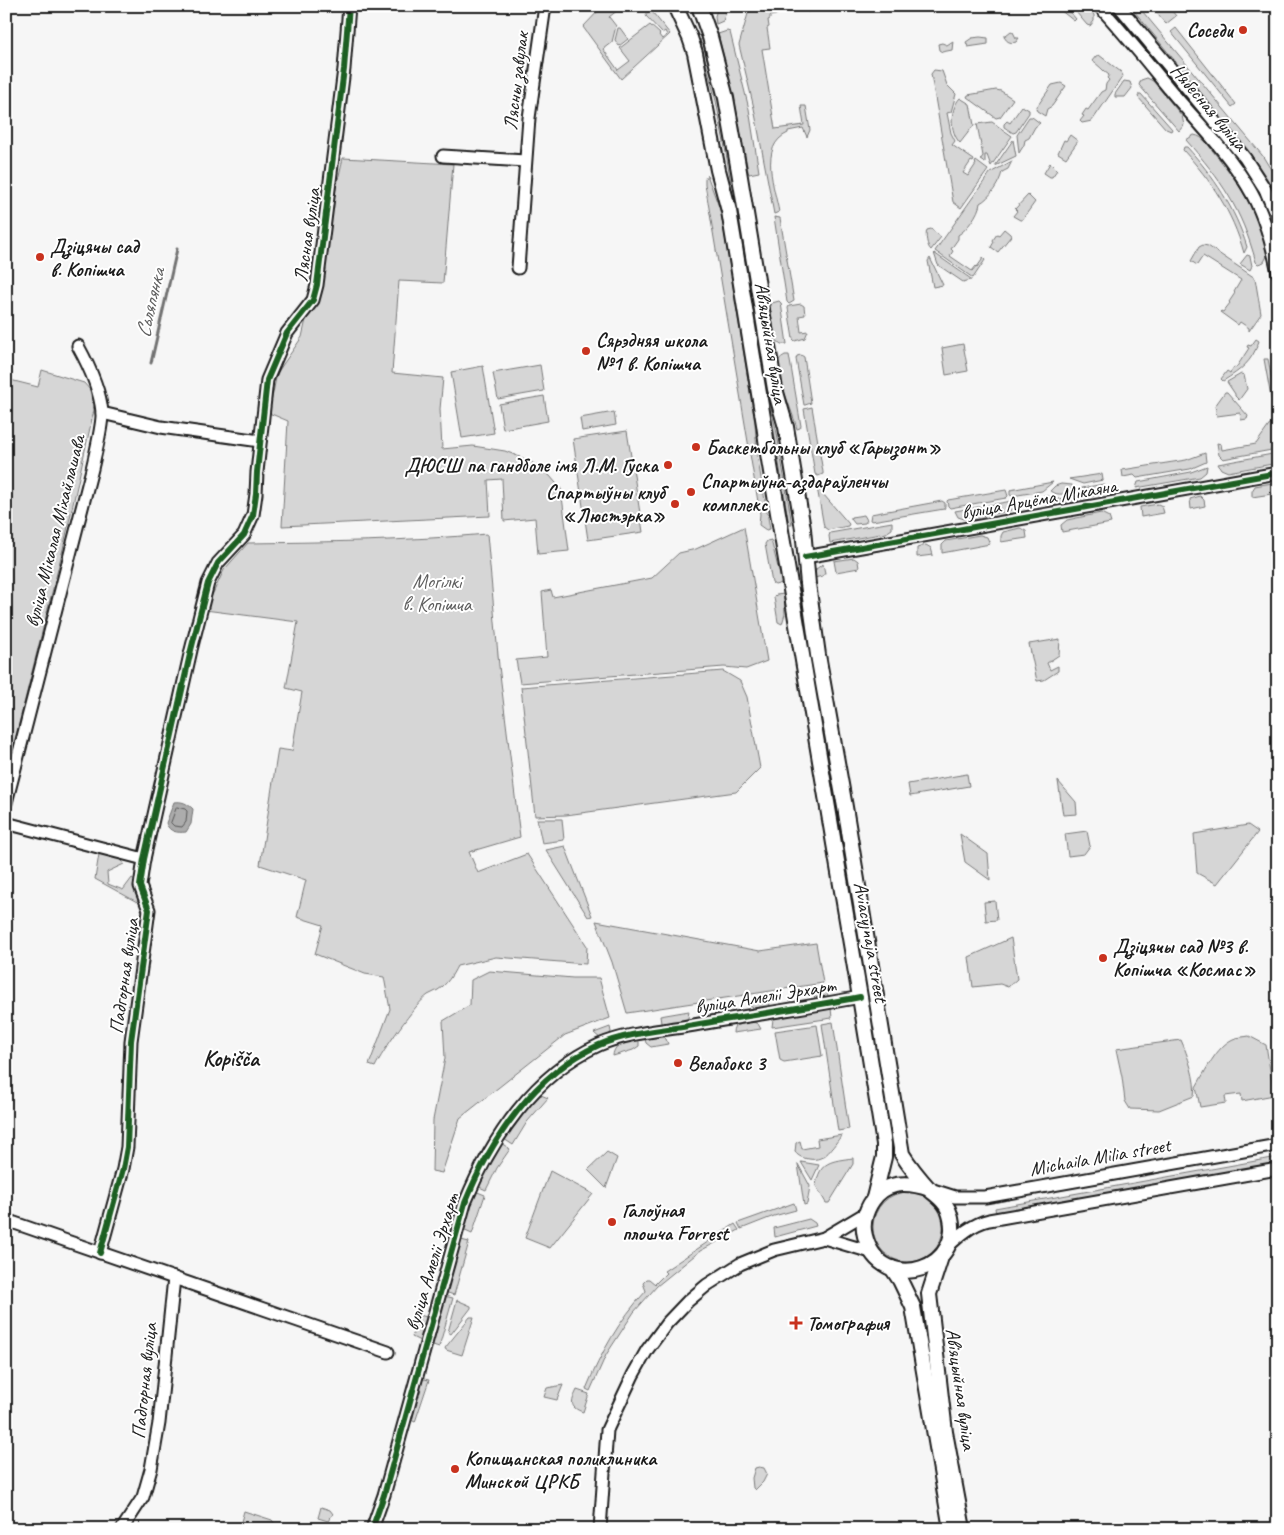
<svg xmlns="http://www.w3.org/2000/svg" width="1284" height="1535" font-family="Caveat,sans-serif">
	<rect width="100%" height="100%" fill="#f6f6f6"/>
	<filter id="ink" filterUnits="userSpaceOnUse"><feTurbulence type="fractalNoise" baseFrequency=".02" numOctaves="2"/><feDisplacementMap in="SourceGraphic" scale="10" xChannelSelector="R" yChannelSelector="G"/><feConvolveMatrix kernelMatrix="1 2 1 2 8 2 1 2 1" color-interpolation-filters="sRGB"/></filter>
	<g filter="url(#ink)">
		<g fill="#d6d6d6" stroke="#797979">
			<path d="M603,6H623L609,17L616,26L612,42L603,49L618,70L630,61L620,48L650,25L660,34L659,35L662,39L667,35L665,31L662,33L646,16L649,8L670,34L621,79L583,27Z"/>
			<path d="M718,6H728L723,21L716,24L715,16Z"/>
			<path d="M771,6H825L813,9V11L807,12L806,10L786,13L780,11L776,15L770,16V19L768,20L769,27L767,28L770,48L762,49L775,129L804,125L801,106H806L810,130L807,137L803,128L788,131V133C758,146 775,189 779,212L774,214L754,108L739,45L749,10Z"/>
			<path d="M1055,6H1065L1076,19L1074,21Z"/>
			<path d="M1071,6H1088L1094,15V21L1090,26L1087,25Z"/>
			<path d="M1130,6H1138L1262,155L1278,181V200L1268,180L1248,150Z"/>
			<path d="M1150,6H1168L1176,16L1166,24Z"/>
			<path d="M618,28H620L628,39L619,46L615,40Z"/>
			<path d="M1176,28L1236,104L1232,107L1171,32Z"/>
			<path d="M727,31L730,32L749,109L759,172L749,174L748,171L734,97L718,34Z"/>
			<path d="M1011,31L1013,32L1016,38H1019L1016,42C1010,44 1005,41 1004,35H1006Z"/>
			<path d="M980,37L988,38V44L968,47L966,42L972,38Z"/>
			<path d="M702,39L719,100L724,126L769,399L777,434L792,525H789L774,432L766,397L726,153L716,101L700,40Z"/>
			<path d="M953,41L952,50L942,52L939,50L938,44L942,43L947,45Z"/>
			<path d="M1099,55L1121,72L1123,76L1092,121L1082,123L1080,121L1084,116L1082,115L1086,109L1088,110L1101,92L1105,90L1106,84L1109,80L1107,78L1109,75C1103,71 1099,65 1092,61L1096,56Z"/>
			<path d="M934,70L942,71L947,85L956,94L951,112L947,113L951,133L955,141L952,145L974,160L973,162L971,161L963,173L968,176L976,164L975,163L976,161L988,170L961,208L953,202L931,74Z"/>
			<path d="M1147,78L1153,81L1182,116L1184,125L1179,131L1139,85L1141,80Z"/>
			<path d="M1124,81L1130,82L1132,88L1125,97H1115V94Z"/>
			<path d="M1061,83L1066,86L1052,106L1047,109L1045,116L1037,111L1036,108L1052,85Z"/>
			<path d="M996,90L1001,91L1013,99L1000,117L996,118L967,97L968,95Z"/>
			<path d="M1139,94H1141L1172,129L1171,131L1166,129L1138,97Z"/>
			<path d="M960,98L970,104L974,125L960,143C949,131 950,109 960,98Z"/>
			<path d="M1022,106L1029,110V113L1016,132L1013,133L1004,127V124L1007,121L1010,123Z"/>
			<path d="M1029,117H1032L1040,123L1035,127L1029,138L1025,140L1024,145L1019,153L1017,135Z"/>
			<path d="M992,122L1012,136L991,166L987,155H985V163L980,160L983,156L977,124Z"/>
			<path d="M1070,135L1078,141L1066,158L1058,153L1064,140L1066,141Z"/>
			<path d="M1194,135C1204,136 1210,148 1216,155C1240,184 1262,218 1267,256L1264,262L1258,264L1256,262C1241,208 1222,181 1186,140Z"/>
			<path d="M1013,140L1016,156L995,166Z"/>
			<path d="M1184,147H1187C1214,177 1235,208 1247,247L1244,253C1232,211 1212,182 1183,150Z"/>
			<path d="M343,158L453,164L443,283L399,281L392,373L443,378L440,409L442,449L473,446L505,451L530,461L550,476L561,489L569,551L538,554L535,518L504,521L502,479L488,480L490,516L282,526L288,421L269,413L277,373L302,337Z"/>
			<path d="M1012,161L1008,169L1002,172C1000,182 990,198 980,203C979,213 967,230 958,235V239L951,249L953,251L950,256L972,271L976,266L977,267L982,260V257L985,260L973,278L935,251L990,173Z"/>
			<path d="M1050,163L1057,170L1052,177H1050L1044,173Z"/>
			<path d="M707,175L721,212L755,423L757,455L770,529L766,530L759,525L760,514L705,184V178Z"/>
			<path d="M1028,195L1035,202L1022,220H1020L1013,216L1017,211L1015,209Z"/>
			<path d="M774,217L780,218L794,301L789,304L787,302Z"/>
			<path d="M931,229L941,237L931,250C927,247 925,234 927,230Z"/>
			<path d="M1004,229L1010,234L1011,236L998,252L991,247L994,242L993,240L997,234L999,235Z"/>
			<path d="M1203,245L1208,246L1255,278L1261,314L1249,331V328L1240,322L1238,325L1220,312L1221,311L1223,312L1230,303L1229,302L1235,293L1234,292L1241,280L1203,256L1197,265L1191,261L1199,247Z"/>
			<path d="M934,253L971,279V280L963,282L938,265Z"/>
			<path d="M1247,255L1250,256L1252,266L1250,270L1240,264Z"/>
			<path d="M930,258L943,285L933,287L928,261Z"/>
			<path d="M779,301L781,303L787,344H781L776,340L770,308L772,303Z"/>
			<path d="M801,304L804,306L805,315L799,316L801,332L808,331L805,338L795,341L793,339L788,308L789,306Z"/>
			<path d="M1256,339L1259,341C1252,362 1241,370 1223,381L1221,379L1227,371L1230,373L1234,367L1236,368L1249,348L1247,347L1248,345L1251,346Z"/>
			<path d="M963,344L968,371L946,375L942,348Z"/>
			<path d="M785,355H789L801,426L800,428L797,429C794,414 774,373 779,360C781,357 782,357 785,355Z"/>
			<path d="M801,355L804,357L811,403L805,405H804L796,359L797,356Z"/>
			<path d="M1264,359H1268L1278,412V447L1277,449L1223,459L1219,455L1217,443L1221,444L1222,450L1256,444L1273,420L1274,414Z"/>
			<path d="M540,365L544,391L498,399L493,373Z"/>
			<path d="M483,366L494,433L462,438L451,372Z"/>
			<path d="M42,370L84,383L90,390L94,410L63,549L6,775V379L38,387Z"/>
			<path d="M1241,374L1244,375L1247,389L1239,400L1235,396V394L1227,382Z"/>
			<path d="M1225,392H1227L1248,416L1247,419L1241,420L1240,413L1217,416L1215,406Z"/>
			<path d="M544,396L548,421L503,429L499,404Z"/>
			<path d="M812,407L823,472V474L818,476L815,474L804,409Z"/>
			<path d="M614,412L616,425L582,431L580,418Z"/>
			<path d="M627,431L643,532L588,540L573,439Z"/>
			<path d="M1205,453L1206,462L1190,469L1137,478L1134,475L1123,477L1122,470L1186,460Z"/>
			<path d="M1278,453V463L1228,472L1221,469L1218,464Z"/>
			<path d="M1207,466L1206,472L1200,477L1136,488L1138,482L1191,472Z"/>
			<path d="M1102,474L1103,480L1083,484L1069,479Z"/>
			<path d="M1053,482L1042,491L1012,496L1010,495V490Z"/>
			<path d="M1278,482V493L1252,497V491L1255,486Z"/>
			<path d="M1061,484L1072,485L1074,488C1067,495 1058,496 1050,491L1055,486Z"/>
			<path d="M1104,484L1102,492L1098,495L1051,504L1045,499L1044,495L1056,499L1065,498L1075,494L1082,488Z"/>
			<path d="M817,487L849,524L848,526L828,530L824,527Z"/>
			<path d="M1006,490L1008,496L1006,498L950,508L948,506L947,501L948,500Z"/>
			<path d="M1200,496L1204,500L1205,506L1191,509L1190,499Z"/>
			<path d="M942,501L945,503V507L944,509L872,521L870,520L871,514Z"/>
			<path d="M1012,501L1013,507L1010,511L964,519L958,517L955,511Z"/>
			<path d="M1158,504L1162,506L1164,513L1141,517L1140,507Z"/>
			<path d="M1101,513L1109,517L1111,523L1062,532L1061,525L1067,520Z"/>
			<path d="M864,515L867,520L865,523L855,524L851,519V517Z"/>
			<path d="M892,522V529L886,533L830,543L829,536L830,533Z"/>
			<path d="M744,527L767,661L746,669L724,667L520,683L516,660L547,657L542,592L551,590L553,597L652,578L679,553L696,549Z"/>
			<path d="M1020,528L1026,531L1027,538L1001,542V536L1003,532Z"/>
			<path d="M487,534L499,666L520,837L469,852L478,873L527,854L587,946L586,964L496,957L457,966C452,976 447,984 438,990C435,992 431,993 428,995C415,1004 382,1052 375,1067L369,1065L390,1009L384,977L365,974L315,954L323,925L297,917L306,880L260,865L278,749L292,751L302,692L286,688L298,622L205,610L224,570L248,543C328,542 408,541 487,534Z"/>
			<path d="M980,535L987,537L990,544L942,553V545L946,541Z"/>
			<path d="M771,540L782,583L775,585L772,583L765,544L767,541Z"/>
			<path d="M926,545L931,548L933,555L917,557V548Z"/>
			<path d="M854,558L858,561L859,568L836,572L834,561Z"/>
			<path d="M823,564L825,573L823,576L814,578L816,569Z"/>
			<path d="M784,594L785,614L782,624L778,622L774,597L776,595Z"/>
			<path d="M1060,639L1059,655L1047,663L1050,670L1058,666V671L1044,680L1037,681L1029,644Z"/>
			<path d="M723,671L740,681L747,697L760,768L736,792L566,815L535,816L521,687Z"/>
			<path d="M967,774L969,786L910,796L908,784Z"/>
			<path d="M1058,781L1076,802L1077,814L1063,815Z"/>
			<path d="M537,819H562L564,840L542,843Z"/>
			<path d="M1248,825L1258,832L1217,884L1197,873L1194,834Z"/>
			<path d="M1087,831L1090,846L1084,854L1068,856L1065,834Z"/>
			<path d="M960,834L988,854L990,880L965,862Z"/>
			<path d="M565,846L566,849L592,916L588,917L546,850Z"/>
			<path d="M99,854L121,859L124,864L107,872L108,884L123,890L132,878L135,880L138,898L137,902L95,879Z"/>
			<path d="M995,901L997,920L986,921L984,902Z"/>
			<path d="M596,921L760,951L816,943L823,983L627,1013L612,962Z"/>
			<path d="M1011,938L1017,979L1008,987L1000,984L973,987L969,957Z"/>
			<path d="M489,971L573,978H599L610,1018L565,1035L460,1118L442,1173L432,1171L433,1120L445,1058L443,1021L470,1005L471,980Z"/>
			<path d="M827,989L828,997L815,999L813,991Z"/>
			<path d="M769,998L770,1004L768,1007L754,1009L751,1007L750,1001Z"/>
			<path d="M831,1008L832,1018L772,1027L773,1019L778,1017Z"/>
			<path d="M689,1011L688,1018L685,1022L664,1025L661,1023L660,1016Z"/>
			<path d="M749,1020L758,1024L761,1029L733,1033C733,1023 740,1022 749,1020Z"/>
			<path d="M833,1022L849,1129L838,1131L822,1024Z"/>
			<path d="M817,1025L822,1056L784,1062L780,1060L775,1031Z"/>
			<path d="M610,1027L611,1032L608,1037L601,1039L594,1033Z"/>
			<path d="M662,1036L666,1039L668,1044L651,1047L646,1043L645,1039Z"/>
			<path d="M1249,1036L1266,1045L1274,1095L1242,1101L1241,1094L1225,1096L1226,1103L1200,1107L1196,1087C1205,1072 1216,1047 1233,1039C1238,1037 1244,1037 1249,1036Z"/>
			<path d="M639,1040V1046L633,1050L613,1056C614,1042 627,1042 639,1040Z"/>
			<path d="M1181,1040C1187,1053 1197,1082 1194,1096L1159,1110L1130,1109L1125,1101L1122,1077L1116,1049Z"/>
			<path d="M538,1095H541L548,1098L527,1122L513,1145L504,1139L519,1117Z"/>
			<path d="M842,1135C832,1147 826,1162 809,1159C803,1158 799,1157 795,1152L796,1143L800,1141L802,1149L818,1146L817,1139Z"/>
			<path d="M501,1143L510,1149L497,1168L486,1190L477,1186L489,1163Z"/>
			<path d="M607,1152L617,1158L606,1188L588,1170Z"/>
			<path d="M1278,1157V1163L996,1214L995,1208Z"/>
			<path d="M853,1158V1164L829,1203H826L816,1186C819,1161 832,1161 853,1158Z"/>
			<path d="M801,1162L819,1165L812,1180Z"/>
			<path d="M798,1164L810,1186L807,1204L804,1205Z"/>
			<path d="M550,1171L593,1194L550,1248L525,1238Z"/>
			<path d="M475,1191L485,1195L472,1234L463,1230Z"/>
			<circle cx="908" cy="1227" r="35"/>
			<path d="M794,1203L796,1210L774,1216L741,1229L738,1223Z"/>
			<path d="M809,1219L815,1223L816,1226L775,1237L774,1228Z"/>
			<path d="M735,1224L739,1230L700,1251L657,1286L634,1312L606,1355L590,1391L586,1389C601,1353 619,1320 646,1291L643,1283L647,1279H649L655,1284L666,1273L664,1271Z"/>
			<path d="M461,1240L469,1242L454,1295L445,1292Z"/>
			<path d="M444,1296L453,1298L439,1347L430,1344Z"/>
			<path d="M457,1300L471,1306V1308L451,1334L448,1332Z"/>
			<path d="M419,1315L427,1317L420,1341L412,1337Z"/>
			<path d="M470,1317H474L462,1355L446,1350L445,1348Z"/>
			<path d="M424,1379L429,1380L415,1422L411,1420L409,1416L420,1381Z"/>
			<path d="M563,1385L557,1400L544,1397L547,1388Z"/>
			<path d="M577,1390L589,1394L583,1412C568,1407 572,1401 577,1390Z"/>
			<path d="M759,1467L764,1468L767,1474L763,1482L755,1490L753,1488L752,1478L755,1468Z"/>
			<path d="M321,1507L330,1510L333,1514L328,1521L318,1518Z"/>
			<path d="M244,1511L272,1520L275,1524L273,1529H239Z"/>
		</g>
		<path fill="#acacac" stroke="#727272" d="M174,802C182,801 187,803 193,809L191,824L186,832C177,833 169,832 166,823Z"/>
		<g fill="none" stroke-linecap="round" stroke-linejoin="round">
			<path stroke="#565656" stroke-width="1" d="M177,807L185,809L187,811L186,822L182,827L174,826L171,823Z"/>
			<path stroke="#727272" stroke-width="3" d="M151,363L177,249"/>
			<defs>
				<g id="minor">
					<path d="M1099,6C1126,35 1151,67 1176,97C1201,126 1229,154 1248,187C1264,213 1272,243 1278,273"/>
					<path d="M1119,6L1245,158L1265,189L1278,220"/>
					<path d="M443,156L525,161"/>
					<path d="M518,268L529,118L545,6"/>
					<path d="M102,413L161,427L260,441"/>
					<path d="M805,557L1278,473"/>
					<path d="M6,803L92,469C95,455 103,424 102,412C100,389 89,366 78,346"/>
					<path d="M6,823L144,859"/>
					<path d="M933,1190L955,1197H985L1278,1145"/>
					<path d="M6,1220L388,1352"/>
					<path d="M824,1238L871,1252"/>
					<path d="M947,1247C959,1236 972,1224 989,1220L1278,1169"/>
					<path d="M100,1253L123,1169L127,1147L131,1041L149,910L140,886L144,859L191,650L208,583L218,563L244,535L253,515L256,494L257,472L267,380L287,333L313,300L317,285L344,69L349,6"/>
					<path d="M122,1529L143,1497L151,1469L159,1423L174,1278"/>
					<path d="M372,1529L384,1495L465,1203C491,1139 534,1074 599,1045C627,1033 659,1031 688,1026C745,1016 803,1008 860,997"/>
					<path d="M600,1529L607,1430L633,1375L647,1350L667,1323L688,1301L707,1285L740,1264L774,1250L824,1238L866,1213"/>
				</g>
				<g id="major">
					<path d="M675,6L690,38L695,53L718,170L729,211L764,424L768,454L860,997L884,1144V1157L874,1198"/>
					<path d="M699,6L710,37L726,98L739,171L775,389L786,427L803,529L808,584L818,655L845,807L902,1154C910,1167 920,1179 930,1190C937,1196 944,1200 948,1209C972,1268 881,1299 865,1236C861,1222 867,1206 877,1195C892,1180 912,1183 930,1189"/>
					<path d="M941,1257L929,1294L945,1432L963,1529"/>
					<path d="M892,1268L900,1280L913,1307L951,1529"/>
				</g>
			</defs>
			<use href="#minor" stroke="#1c1c1c" stroke-width="15"/>
			<use href="#major" stroke="#1c1c1c" stroke-width="18"/>
			<use href="#minor" stroke="#fff" stroke-width="11"/>
			<use href="#major" stroke="#fff" stroke-width="14"/>
			<defs>
				<g id="cycleway">
					<path d="M805,557L1278,473"/>
					<path d="M100,1253L123,1169L127,1147L131,1041L149,910L140,886L144,859L191,650L208,583L218,563L244,535L253,515L256,494L257,472L267,380L287,333L313,300L317,285L344,69L349,6"/>
					<path d="M372,1529L384,1495L465,1203C491,1139 534,1074 599,1045C627,1033 659,1031 688,1026C745,1016 803,1008 860,997"/>
				</g>
			</defs>
			<use href="#cycleway" stroke="#fff" stroke-width="9"/>
			<use href="#cycleway" stroke="#1b5e20" stroke-width="6"/>
		</g>
	</g>
	<g fill="#c8321e" stroke="#fff" stroke-width="2">
		<circle cx="1243" cy="30" r="5"/>
		<circle cx="40" cy="257" r="5"/>
		<circle cx="586" cy="351" r="5"/>
		<circle cx="696" cy="447" r="5"/>
		<circle cx="668" cy="465" r="5"/>
		<circle cx="691" cy="492" r="5"/>
		<circle cx="675" cy="504" r="5"/>
		<circle cx="1103" cy="958" r="5"/>
		<circle cx="678" cy="1063" r="5"/>
		<circle cx="612" cy="1222" r="5"/>
		<path d="M793.5 1315.5h5v5h5v5h-5v5h-5v-5h-5v-5h5z"/>
		<circle cx="455" cy="1469" r="5"/>
	</g>
	<g text-anchor="middle" dominant-baseline="central" stroke-width="4" stroke-linejoin="round" paint-order="stroke">
		<g font-size="20" font-weight="bold" fill="#1c1c1c" stroke="#fff" text-anchor="start">
			<text x="1233" y="30" text-anchor="end">Соседи</text>
			<text x="50" y="246">Дзіцячы сад<tspan x="50" dy="23">в. Копішча</tspan></text>
			<text x="596" y="340">Сярэдняя школа<tspan x="596" dy="23">№1 в. Копішча</tspan></text>
			<text x="706" y="447">Баскетбольны клуб «Гарызонт»</text>
			<text x="658" y="465" text-anchor="end">ДЮСШ па гандболе імя Л.М. Гуска</text>
			<text x="701" y="481">Спартыўна-аздараўленчы<tspan x="701" dy="23">комплекс</tspan></text>
			<text x="665" y="492" text-anchor="end">Cпартыўны клуб<tspan x="665" dy="23">«Люстэрка»</tspan></text>
			<text x="1113" y="946">Дзіцячы сад №3 в.<tspan x="1113" dy="23">Копішча «Космас»</tspan></text>
			<text x="688" y="1063">Велабокс 3</text>
			<text x="622" y="1210">Галоўная<tspan x="622" dy="23">плошча Forrest</tspan></text>
			<text x="807" y="1323">Томография</text>
			<text x="465" y="1458">Копищанская поликлиника<tspan x="465" dy="23">Минской ЦРКБ</tspan></text>
		</g>
		<g font-size="20" fill="#1c1c1c" stroke="#fff">
			<text transform="translate(516 81) rotate(-83)">Лясны завулак</text>
			<text transform="translate(1209 107) rotate(50)">Нябесная вуліца</text>
			<text transform="translate(307 235) rotate(-82)">Лясная вуліца</text>
			<text transform="translate(771 343) rotate(81)">Авіяцыйная вуліца</text>
			<text transform="translate(1039 499) rotate(-10)">вуліца Арцёма Мікаяна</text>
			<text transform="translate(55 531) rotate(-76)">вуліца Мікалая Міхайлашава</text>
			<text transform="translate(871 942) rotate(80)">Aviacyjnaja street</text>
			<text transform="translate(124 976) rotate(-82)">Падгорная вуліца</text>
			<text transform="translate(765 996) rotate(-9)">вуліца Амеліі Эрхарт</text>
			<text transform="translate(1100 1157) rotate(-10)">Michaila Milia street</text>
			<text transform="translate(432 1262) rotate(-73)">вуліца Амеліі Эрхарт</text>
			<text transform="translate(144 1381) rotate(-84)">Падгорная вуліца</text>
			<text transform="translate(961 1389) rotate(82)">Авіяцыйная вуліца</text>
		</g>
		<g font-size="20" fill="#5d5d5d" stroke="#fff">
			<text x="437" y="581">Могілкі<tspan x="437" dy="23">в. Копішча</tspan></text>
		</g>
		<g font-size="21" font-style="italic" fill="#5d5d5d" stroke="#fff">
			<text transform="translate(150 303) rotate(-77)">Сьляпянка</text>
		</g>
		<g font-size="22" font-weight="bold" fill="#1c1c1c" stroke="#fff">
			<text x="231" y="1059">Kopišča</text>
		</g>
	</g>
	<rect width="1284" height="1535" fill="none" stroke="#fff" stroke-width="25"/>
	<rect x="12" y="12" width="1259" height="1510" fill="none" stroke="#1c1c1c" stroke-width="2" filter="url(#ink)"/>
</svg>
